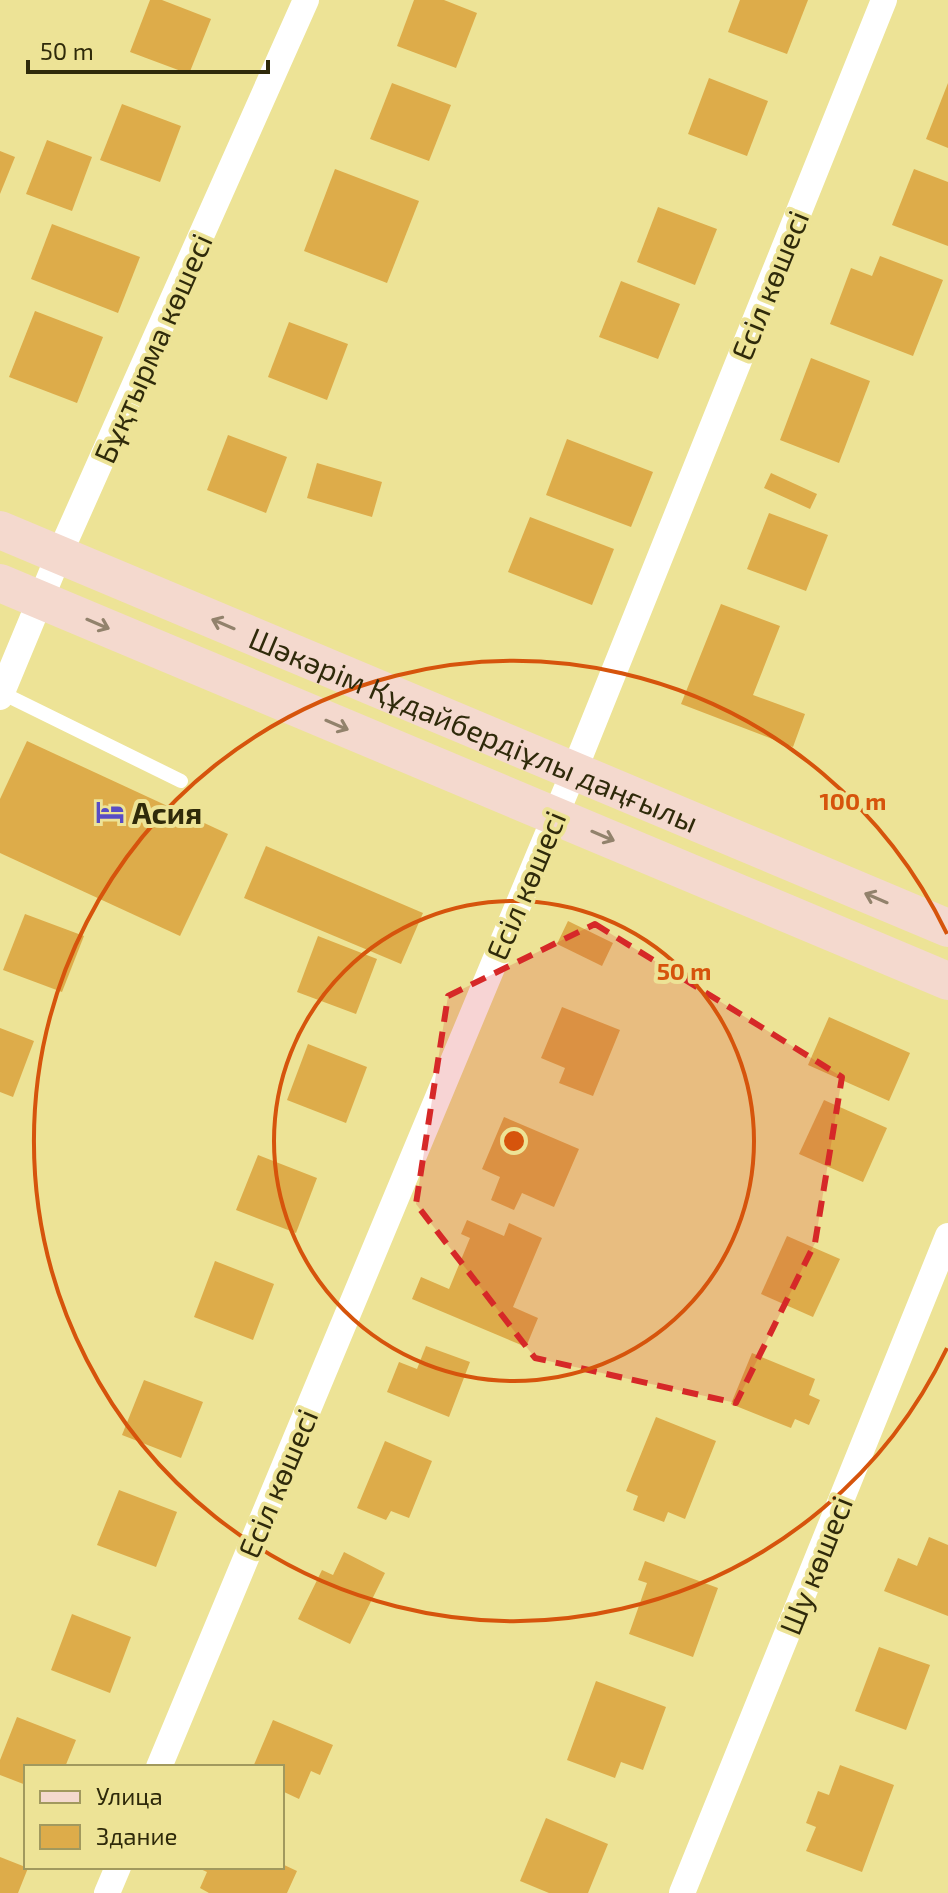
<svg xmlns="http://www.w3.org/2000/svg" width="948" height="1893" font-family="'Exo 2',sans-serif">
	<rect width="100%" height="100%" fill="#ede396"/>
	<g fill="#ddac4a">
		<path d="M150,0H162L211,19L189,74L130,52Z"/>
		<path d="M414,0H444L477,13L456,68L397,46Z"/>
		<path d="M740,0H808L787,54L728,32Z"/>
		<path d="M709,78L768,101L747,156L688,134Z"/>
		<path d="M392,83L451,105L429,161L370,139Z"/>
		<path d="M948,83V148L926,139Z"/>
		<path d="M122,104L181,126L160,182L100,160Z"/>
		<path d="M47,140L92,157L72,211L26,194Z"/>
		<path d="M0,151L15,157L0,194Z"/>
		<path d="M335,169L419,201L387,283L304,251Z"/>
		<path d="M914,169L948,182V246L892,225Z"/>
		<path d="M658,207L717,229L695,285L637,262Z"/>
		<path d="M52,224L140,257L118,313L31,279Z"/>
		<path d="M880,256L943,280L913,356L830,324L851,268L872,276Z"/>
		<path d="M621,281L680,304L658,359L599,337Z"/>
		<path d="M35,311L103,337L77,403L9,377Z"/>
		<path d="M289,322L348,344L327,400L268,377Z"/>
		<path d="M811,358L870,381L839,463L780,440Z"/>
		<path d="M228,435L287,457L266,513L207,490Z"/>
		<path d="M567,439L653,472L631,527L546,495Z"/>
		<path d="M317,463L382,482L372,517L307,498Z"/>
		<path d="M771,473L817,494L810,509L764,488Z"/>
		<path d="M769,513L828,535L806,591L747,569Z"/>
		<path d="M530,517L614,549L592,605L508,572Z"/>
		<path d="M721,604L780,626L753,695L805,714L793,747L681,704Z"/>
		<path d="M27,741L228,834L180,936L0,853V799Z"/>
		<path d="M266,846L423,913L401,964L244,898Z"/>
		<path d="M25,914L84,936L62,992L3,970Z"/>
		<path d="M568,921L613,943L602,966L557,944Z"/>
		<path d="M318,936L377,959L356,1014L297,992Z"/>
		<path d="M562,1007L620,1030L593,1096L559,1083L565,1068L541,1058Z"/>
		<path d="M829,1017L910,1053L889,1101L808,1065Z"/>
		<path d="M0,1028L34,1041L13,1097L0,1092Z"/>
		<path d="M308,1044L367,1067L346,1123L287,1100Z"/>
		<path d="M824,1100L887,1128L863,1182L799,1154Z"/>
		<path d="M504,1117L579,1149L554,1207L522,1193L514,1210L491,1200L500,1177L482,1169Z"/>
		<path d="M258,1155L317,1178L296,1233L236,1210Z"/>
		<path d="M467,1220L504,1236L509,1223L542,1238L513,1307L538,1318L526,1347L412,1299L421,1277L449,1289L470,1238L461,1234Z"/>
		<path d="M787,1236L840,1259L813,1317L761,1294Z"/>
		<path d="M215,1261L274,1284L253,1340L194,1317Z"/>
		<path d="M426,1346L470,1362L449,1417L387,1392L399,1362L417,1369Z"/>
		<path d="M752,1353L815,1379L809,1395L820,1400L809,1425L795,1419L791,1428L731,1404Z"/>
		<path d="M144,1380L203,1402L181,1458L122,1435Z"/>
		<path d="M656,1417L716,1441L685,1519L668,1512L664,1522L633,1510L638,1496L626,1491Z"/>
		<path d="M385,1441L432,1461L409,1518L391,1511L386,1520L357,1508Z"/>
		<path d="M119,1490L177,1512L156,1567L97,1545Z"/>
		<path d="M929,1537L948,1545V1616L884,1591L898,1558L917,1566Z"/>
		<path d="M344,1552L385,1573L350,1644L298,1619L322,1570L333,1575Z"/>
		<path d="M645,1561L718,1588L693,1657L629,1634L647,1583L638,1580Z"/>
		<path d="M72,1614L131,1637L110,1693L51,1670Z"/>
		<path d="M879,1647L930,1665L906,1730L855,1711Z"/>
		<path d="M596,1681L666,1707L643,1770L621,1762L615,1778L567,1760Z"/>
		<path d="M17,1717L76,1740L65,1767H26V1785L0,1775V1760Z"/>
		<path d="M273,1720L333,1745L320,1775L311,1771L299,1799L282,1791V1767H253Z"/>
		<path d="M840,1765L894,1785L862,1872L806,1851L816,1827L806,1823L818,1791L829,1795Z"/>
		<path d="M546,1818L608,1844L588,1893H549L520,1881Z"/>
		<path d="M0,1857L28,1868L18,1893H0Z"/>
		<path d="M282,1864L297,1871L287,1893H209L200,1888L207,1872L196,1867H282Z"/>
	</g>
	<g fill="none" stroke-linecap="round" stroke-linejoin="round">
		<path stroke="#fff" stroke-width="14" d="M2,693L181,781"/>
		<g stroke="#fff" stroke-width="26">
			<path d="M0,697L59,555L306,0"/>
			<path d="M159,1767L574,771L884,0"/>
			<path d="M107,1893L118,1867"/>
			<path d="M682,1893L948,1236"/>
		</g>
		<g stroke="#f4d9ce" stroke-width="38">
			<path id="s1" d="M0,530L948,928"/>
			<path d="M0,583L948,981"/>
		</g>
	</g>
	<defs><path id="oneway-shaft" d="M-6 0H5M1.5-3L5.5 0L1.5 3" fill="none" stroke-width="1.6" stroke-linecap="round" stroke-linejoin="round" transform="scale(2)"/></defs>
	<g stroke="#92826c">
		<use href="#oneway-shaft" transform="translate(98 624) rotate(23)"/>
		<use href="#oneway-shaft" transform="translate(223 624) rotate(-157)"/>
		<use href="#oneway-shaft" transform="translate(337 725) rotate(23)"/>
		<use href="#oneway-shaft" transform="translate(603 836) rotate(23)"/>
		<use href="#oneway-shaft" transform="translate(876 898) rotate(-157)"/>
	</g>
	<path fill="#d62828" fill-opacity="0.2" stroke="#d62828" stroke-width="6" stroke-dasharray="16 10" stroke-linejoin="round" d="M595,924L842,1077L815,1243L736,1403L535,1358L416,1204L448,996Z"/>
	<g fill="none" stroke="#d6540c" stroke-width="4">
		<circle cx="514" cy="1141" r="240"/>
		<path d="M947 1348A480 480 0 1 1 947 934"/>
	</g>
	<defs>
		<symbol id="hotel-bare" viewBox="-9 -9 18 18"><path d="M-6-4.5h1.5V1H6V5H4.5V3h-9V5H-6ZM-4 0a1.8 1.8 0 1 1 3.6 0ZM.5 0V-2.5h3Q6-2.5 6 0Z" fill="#584dc5" stroke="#ede396" stroke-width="2.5" paint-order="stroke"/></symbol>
	</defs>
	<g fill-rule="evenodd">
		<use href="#hotel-bare" x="90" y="792" width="40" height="40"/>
	</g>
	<g text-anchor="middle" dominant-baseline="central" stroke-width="8" stroke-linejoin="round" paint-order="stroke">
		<g font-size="30" fill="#2f2a0a" stroke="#ede396">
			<text transform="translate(769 285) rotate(-68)">Есіл көшесі</text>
			<text transform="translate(152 348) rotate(-66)">Бұқтырма көшесі</text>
			<text stroke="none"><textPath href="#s1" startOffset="514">Шәкәрім Құдайбердіұлы даңғылы</textPath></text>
			<text transform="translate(525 885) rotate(-67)">Есіл көшесі</text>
			<text transform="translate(277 1483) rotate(-67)">Есіл көшесі</text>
			<text transform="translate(815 1565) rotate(-68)">Шу көшесі</text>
		</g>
		<g font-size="30" font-weight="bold" fill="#2f2a0a" stroke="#ede396" text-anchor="start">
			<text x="132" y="812">Асия</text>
		</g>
	</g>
	<circle cx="514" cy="1141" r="12" fill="#d6540c" stroke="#ede396" stroke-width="4"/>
	<g font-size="24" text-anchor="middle" font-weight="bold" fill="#d6540c" stroke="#ede396" stroke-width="8" stroke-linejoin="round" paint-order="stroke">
		<text x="853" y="810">100 m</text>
		<text x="684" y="980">50 m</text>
	</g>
	<rect x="24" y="1765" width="260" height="104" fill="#ede396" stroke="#a1995e" stroke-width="2"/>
	<rect x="40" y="1791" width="40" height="12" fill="#f4d9ce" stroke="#a1995e" stroke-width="2"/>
	<text x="96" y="1805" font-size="24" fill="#2f2a0a">Улица</text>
	<rect x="40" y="1825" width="40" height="24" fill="#ddac4a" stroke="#a1995e" stroke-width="2"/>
	<text x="96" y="1845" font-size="24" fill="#2f2a0a">Здание</text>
	<path d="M28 60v12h240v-12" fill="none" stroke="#2f2a0a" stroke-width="4"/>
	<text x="40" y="60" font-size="24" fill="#2f2a0a" stroke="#ede396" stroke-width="6" paint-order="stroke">50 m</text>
</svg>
